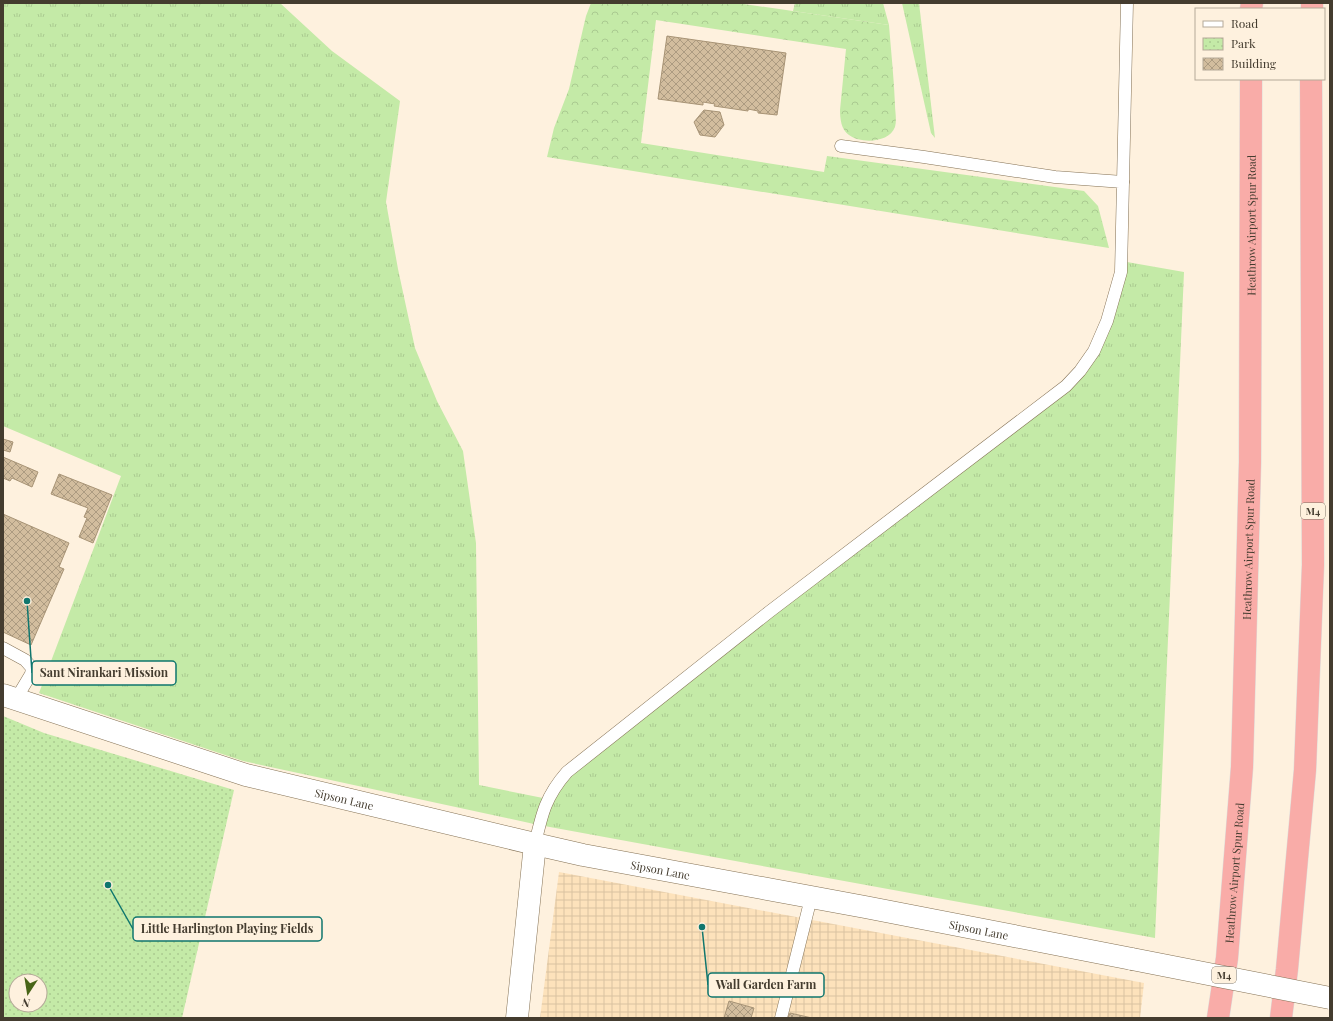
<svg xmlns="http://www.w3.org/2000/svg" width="1333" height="1021" font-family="'Playfair Display',serif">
	<defs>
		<pattern id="industrial-grid" width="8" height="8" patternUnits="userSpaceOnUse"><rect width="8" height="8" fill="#fde2bb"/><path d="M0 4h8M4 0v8" fill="none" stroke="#dac3a1"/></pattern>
		<pattern id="grass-tufts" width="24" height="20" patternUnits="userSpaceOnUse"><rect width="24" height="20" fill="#c4eaa7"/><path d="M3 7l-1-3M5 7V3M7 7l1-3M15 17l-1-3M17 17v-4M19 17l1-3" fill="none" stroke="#aaca90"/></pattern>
		<pattern id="forest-crowns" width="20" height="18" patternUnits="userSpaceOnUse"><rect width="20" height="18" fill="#c4eaa7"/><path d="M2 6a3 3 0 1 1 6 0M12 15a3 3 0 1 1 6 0" fill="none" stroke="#aaca90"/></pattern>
		<pattern id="park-dots" width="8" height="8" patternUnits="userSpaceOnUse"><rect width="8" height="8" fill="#c4eaa7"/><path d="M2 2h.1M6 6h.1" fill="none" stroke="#aaca90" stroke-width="1.8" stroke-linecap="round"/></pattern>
		<pattern id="building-cross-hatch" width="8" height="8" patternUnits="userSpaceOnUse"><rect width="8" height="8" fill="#d2bd9e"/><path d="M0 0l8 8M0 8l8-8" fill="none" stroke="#ac9b81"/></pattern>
	</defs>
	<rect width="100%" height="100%" fill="#fef1de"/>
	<path fill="url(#industrial-grid)" d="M559,872L1144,983L1140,1018H540Z"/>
	<g fill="url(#grass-tufts)">
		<path d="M3,3H280L332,51L400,101L386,202L398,269L415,348L437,401L463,451L476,543L479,785L543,798L534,824L243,761L39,693L121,476L3,426Z"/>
		<path d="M795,3H883L889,25L793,11Z"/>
		<path d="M902,3H919L935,138L931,133Z"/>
		<path d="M1127,262L1184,272L1155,938L539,825L554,789L1096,356L1111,324Z"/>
	</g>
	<path fill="url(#forest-crowns)" d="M591,3H737L889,25C891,52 894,78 895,105C895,111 897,120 895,127C889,143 861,144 849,135C841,130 840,118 840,110L846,49L656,20L641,143L824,172L827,156L1084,191L1098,206L1109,248L547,157L554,128L569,89L586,16Z"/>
	<path fill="url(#park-dots)" fill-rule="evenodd" d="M3,716L44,733L234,790L182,1018H3ZM16,981H40V1005H16Z"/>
	<g fill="url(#building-cross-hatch)" stroke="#a89476">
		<path d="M667,36L786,53L777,115L758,113V111L748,109V111L714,106L715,104L703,102V105L658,99Z"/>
		<path d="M704,110L720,112L724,125L715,137L700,135L694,122Z"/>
		<path d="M3,439L13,442L10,452L3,450Z"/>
		<path d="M3,457L38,472L32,487L12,478L10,481L3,478Z"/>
		<path d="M59,474L112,495L93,543L79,537L87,518L84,517L88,508L51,494Z"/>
		<path d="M3,514L69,543L59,567L64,569L31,645L3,632Z"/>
		<path d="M729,1001L754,1008L751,1018H724Z"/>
		<path d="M790,1013L812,1018H788Z"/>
	</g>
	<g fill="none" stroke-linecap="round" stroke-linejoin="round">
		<defs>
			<g id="service">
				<path d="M1123,182L1127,3"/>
				<path d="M3,648L25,660L32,668L31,674L16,699"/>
				<path d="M535,844C542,813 546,796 567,772L769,612L1066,386L1080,371L1094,351L1107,321L1121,272L1123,182L1055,177L924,157L841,146"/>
				<path d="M781,1018L811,898"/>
			</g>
			<path id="minor" d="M517,1018L535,844"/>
			<g id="tertiary">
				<path id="s1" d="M3,695L246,775L535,844L583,855L865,907L1132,959"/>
			</g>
			<g id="motorway">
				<path d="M1251,9L1252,3"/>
				<path d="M1312,9V3"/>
				<path id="s2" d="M1218,1018L1227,958L1242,767L1250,462L1251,79"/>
				<path d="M1281,1018L1287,969L1305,770L1313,565L1311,79"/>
			</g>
		</defs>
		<use href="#service" stroke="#847154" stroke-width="13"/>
		<use href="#minor" stroke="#847154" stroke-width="23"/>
		<use href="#tertiary" stroke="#847154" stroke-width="23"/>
		<use href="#motorway" stroke="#dddcda" stroke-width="23"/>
		<use href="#service" stroke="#fff" stroke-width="12"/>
		<use href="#minor" stroke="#fff" stroke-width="22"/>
		<use href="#tertiary" stroke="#fff" stroke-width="22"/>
		<use href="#motorway" stroke="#f9aca8" stroke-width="22"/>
		<defs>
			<path id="tertiary-bridge" d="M1132,959L1330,998"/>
		</defs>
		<use href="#tertiary-bridge" stroke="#847154" stroke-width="23" stroke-linecap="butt"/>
		<use href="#tertiary-bridge" stroke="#fff" stroke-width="22"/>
	</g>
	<g text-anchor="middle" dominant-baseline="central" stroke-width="3" stroke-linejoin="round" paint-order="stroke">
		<g fill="#fef1de" stroke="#7c7264" stroke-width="1">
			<rect x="1301" y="503" width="24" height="16" rx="3"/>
			<rect x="1212" y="967" width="24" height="16" rx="3"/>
		</g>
		<g font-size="10" font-weight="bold" fill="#443c2f">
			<text x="1313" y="511">M4</text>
			<text x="1224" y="975">M4</text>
		</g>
		<g font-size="11" fill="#443c2f" stroke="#fef1de">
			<text stroke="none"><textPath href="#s2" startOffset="794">Heathrow Airport Spur Road</textPath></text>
			<text stroke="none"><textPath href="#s2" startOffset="470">Heathrow Airport Spur Road</textPath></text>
			<text stroke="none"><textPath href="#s1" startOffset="357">Sipson Lane</textPath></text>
			<text stroke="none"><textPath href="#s1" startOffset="681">Sipson Lane</textPath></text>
			<text stroke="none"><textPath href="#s2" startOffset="146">Heathrow Airport Spur Road</textPath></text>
			<text stroke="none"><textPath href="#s1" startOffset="1005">Sipson Lane</textPath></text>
		</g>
	</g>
	<path fill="none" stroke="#0f766e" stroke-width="1.5" d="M27 601L32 673M108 885L133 929M702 927L708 985"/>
	<g fill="#0f766e" stroke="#fef1de" stroke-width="1.5">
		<circle cx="27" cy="601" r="4"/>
		<circle cx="108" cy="885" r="4"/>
		<circle cx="702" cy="927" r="4"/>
	</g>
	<g fill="#fef1de" stroke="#0f766e" stroke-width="1.5">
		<rect x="32" y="661" width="144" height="24" rx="4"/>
		<rect x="133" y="917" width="189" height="24" rx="4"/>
		<rect x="708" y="973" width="116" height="24" rx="4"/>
	</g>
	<g font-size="12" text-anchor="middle" font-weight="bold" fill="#443c2f">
		<text x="104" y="677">Sant Nirankari Mission</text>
		<text x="227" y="933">Little Harlington Playing Fields</text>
		<text x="766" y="989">Wall Garden Farm</text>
	</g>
	<rect width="1333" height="1021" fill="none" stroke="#443c2f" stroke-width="8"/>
	<rect x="1195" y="8" width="130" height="72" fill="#fef1de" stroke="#b4a998"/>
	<rect x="1203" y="21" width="20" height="6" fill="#ffffff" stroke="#b4a998"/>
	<text x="1231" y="28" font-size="12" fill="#443c2f">Road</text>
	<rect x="1203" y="38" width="20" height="12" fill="url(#park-dots)" stroke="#b4a998"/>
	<text x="1231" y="48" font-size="12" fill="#443c2f">Park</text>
	<rect x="1203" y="58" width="20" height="12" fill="url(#building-cross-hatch)" stroke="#b4a998"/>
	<text x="1231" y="68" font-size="12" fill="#443c2f">Building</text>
	<g transform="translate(28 993) rotate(192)"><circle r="19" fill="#fef1de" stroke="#b4a998"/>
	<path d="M0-3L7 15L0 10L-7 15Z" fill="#486517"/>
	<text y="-6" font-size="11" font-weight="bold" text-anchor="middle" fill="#443c2f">N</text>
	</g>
</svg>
